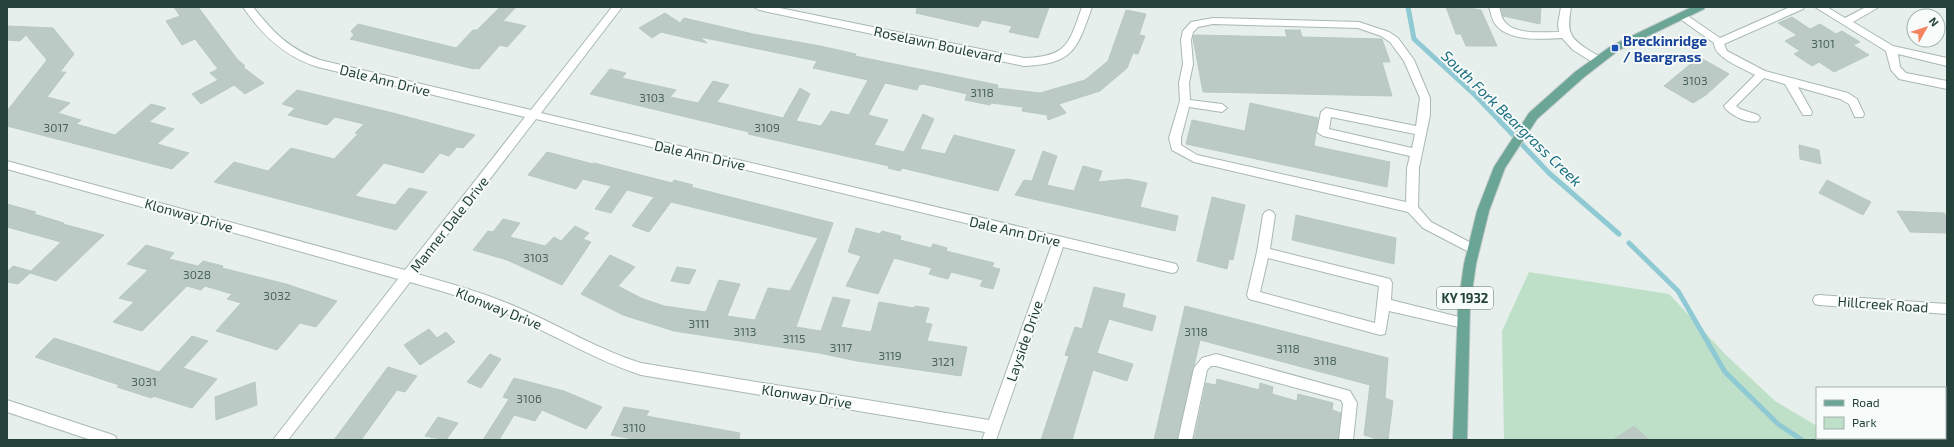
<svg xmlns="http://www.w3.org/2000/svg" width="1954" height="447" font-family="'Exo 2',sans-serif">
	<rect width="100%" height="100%" fill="#e6efeb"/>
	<path fill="#bfe0c8" d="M1529,272L1669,294L1725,354L1775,401L1817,426V438H1837L1840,440H1504L1502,331Z"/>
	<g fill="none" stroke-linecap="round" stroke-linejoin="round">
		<g stroke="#8ec9d4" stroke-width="5">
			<path d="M1408,7L1414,39L1476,96L1549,173L1619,234"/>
			<path d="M1629,243L1678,291L1725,372L1778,424L1802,440"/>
		</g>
	</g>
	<g fill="#bbcac4" stroke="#b8c9c2">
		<path d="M174,7H198L237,59L245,66L243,67L264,83L245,94L234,85L201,104L192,94L218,80L210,73L218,69L195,39L182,45L166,21L180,16Z"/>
		<path d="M500,7H516L503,21L526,26L507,47L500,45L479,69L475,68L474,69L350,39L354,35L351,31L358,24L456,48L473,30H477Z"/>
		<path d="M917,7H1049L1038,38L1009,32L1012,26L982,20L978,27L916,13Z"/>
		<path d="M1446,7H1473L1474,9L1481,10L1497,46H1466L1461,34H1456Z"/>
		<path d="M1501,7H1541L1540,24L1503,16Z"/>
		<path d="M1126,10L1146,14L1139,35L1145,36L1138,54L1133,53L1127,68L1100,91L1059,104L1066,113L1048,120L1047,115L1022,111L1023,107L991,103L990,105L965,100L967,94L923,84L919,85L917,90L885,83L868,115L888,120L874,145L904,152L923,114L934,119L920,149L945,154L954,135L1015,150L998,191L902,168L900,171L888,168L889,166L748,134L749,132L590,94L610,69L626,73L622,78L676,90L670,97L698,103L713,81L729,85L717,102L783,118L800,88L810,94L796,121L821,126L831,111L849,115L868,80L813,68L817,61L700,37L707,43L661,32L652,38L639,28L665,13L680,23L684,18L753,34L820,46L856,54L855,56L998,85L997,88L1040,93L1085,80L1108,61Z"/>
		<path d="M1792,17L1810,29L1820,24L1836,34L1842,31L1860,42L1853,45L1869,55L1834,72L1819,62L1812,66L1794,54L1800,51L1785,41L1797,35L1778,23Z"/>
		<path d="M7,26L53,28L74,54L60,72H66L47,97L70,103L58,113L81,120L76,124L115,135L151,104L166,108L149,122L174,129L157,144L189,153L172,169L7,126V111L47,60L26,35L20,41L7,40Z"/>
		<path d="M1285,30H1300L1302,37L1382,39L1390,62H1382L1392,96L1203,92L1193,38L1194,35L1287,37Z"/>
		<path d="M1699,57L1729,74L1706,95L1693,103L1664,86Z"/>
		<path d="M297,90L393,113L475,135L463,148L457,147L449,156L440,153L423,173L384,163L355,196L395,205L409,188L427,192L396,230L214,182L234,162L268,171L291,148L334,159L358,134L355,133L364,124L335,117L327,125L288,115L295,108L282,104Z"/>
		<path d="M1250,103L1318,118L1314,146L1390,162L1387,187L1186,144L1192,120L1245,131Z"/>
		<path d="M1799,145L1819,150L1821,164L1800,159Z"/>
		<path d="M1043,151L1057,156L1047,185L1074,191L1083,166L1102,171L1098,182L1128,179L1147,183L1140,207L1178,216L1175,231L1015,195L1024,180L1032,181Z"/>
		<path d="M547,152L593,164L594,163L672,183L674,180L693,185L691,187L833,223L796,327L821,331L833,297L850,300L841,327L871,332L879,302L914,308L915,306L929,308L925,323L932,324L927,341L967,347L961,376L857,361L819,353L674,331L623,315L581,294L610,255L635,267L618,286L641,298L664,306L706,312L719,280L740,284L727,316L755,320L768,288L790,291L818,238L671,202L649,232L632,226L654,197L627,190L611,213L595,209L611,186L583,179L576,189L528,175Z"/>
		<path d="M1827,180L1871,202L1863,215L1819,193Z"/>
		<path d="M1212,197L1245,205L1233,260L1229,259L1227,269L1197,261Z"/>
		<path d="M7,204L36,212L34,214L64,223L63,224L104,235L56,281L30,273L18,284L7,282V272L13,266L31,271L61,242L7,227Z"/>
		<path d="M1897,211L1944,213L1947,217V233L1910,232Z"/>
		<path d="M1296,215L1396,238L1394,264L1292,240Z"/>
		<path d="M503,219L520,223L510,237L545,246L554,237L561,241L575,226L589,233L583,239L591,242L562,285L507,260L473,250L488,231L493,232Z"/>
		<path d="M856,228L880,234L882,231L901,236L900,240L931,248L933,244L947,248L946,251L994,263L992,267L1000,269L993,289L980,286L983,280L951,272L948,279L929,274L932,268L894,258L878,294L846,286L861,256L848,252Z"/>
		<path d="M146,245L174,253L169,259L198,266L203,261L223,266L222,268L286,284L337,301L316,327L300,323L277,350L216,331L241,303L227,299L232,294L205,286L201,290L187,286L142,331L113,322L134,302L119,298L148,270L127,264Z"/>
		<path d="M677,267L696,270L689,284L671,281Z"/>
		<path d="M1094,287L1125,294L1122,307L1156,316L1152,331L1109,319L1097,353L1133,364L1127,381L1093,370L1072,440H1041L1069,356L1065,355L1075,327L1082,329Z"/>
		<path d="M1185,306L1388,358L1385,398L1393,401L1388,440H1380L1364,435L1370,385L1200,340L1177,440H1154Z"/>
		<path d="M429,329L437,338L446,332L455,342L420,365L404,345Z"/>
		<path d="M192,336L208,341L183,368L217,379L192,408L153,396L152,398L145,396L117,387L119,385L35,357L54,338L159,372Z"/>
		<path d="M490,354L501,359L481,388L467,382Z"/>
		<path d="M388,367L417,376L405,392L397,390L361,440H334Z"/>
		<path d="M514,378L564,391L602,407L586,429L542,410L535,421L514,415L499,440H483L509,399L503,397Z"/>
		<path d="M1217,379L1259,390L1260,383L1273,387L1272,394L1297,401L1298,394L1333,403L1332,410L1341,413L1338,440H1194L1206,383L1216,385Z"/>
		<path d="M255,382L257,405L216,420L215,397Z"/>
		<path d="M624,407L649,411L646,416L740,433L739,440H638L611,435Z"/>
		<path d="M438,417L458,423L446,440L425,436Z"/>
		<path d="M1634,426L1649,440H1613Z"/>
	</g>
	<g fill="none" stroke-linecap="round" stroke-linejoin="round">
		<defs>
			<g id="minor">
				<path d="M243,7H253C274,33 289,49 320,60L531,110L612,7H622L541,113L1172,263L1176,264L1178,268L1176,272L1172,273L1063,247L996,440H982L985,432L641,375C595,360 555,335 511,316C478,301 444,292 410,282L288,440H273L398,279L7,169V161L405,270L525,117L318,67C285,57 262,35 243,7ZM536,119L1052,244L989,420L641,363C599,350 562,327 521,309C488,294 452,284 417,274Z"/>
				<path d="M754,7H775L1024,58C1067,57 1069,44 1082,7H1092C1077,50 1073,64 1024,66L759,10Z"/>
				<path d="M1489,7H1499C1501,12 1501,18 1505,22C1515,35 1543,32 1559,32L1558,24L1561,7H1571C1567,32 1568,37 1590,51C1595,54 1600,56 1603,60L1598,64L1594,63L1573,50L1562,38C1542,39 1510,42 1496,25C1492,20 1491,13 1489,7Z"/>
				<path d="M1790,7H1804L1803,9L1724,44L1727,51L1765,71L1848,93L1857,99L1864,114L1863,117H1855L1849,104L1840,99L1798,87L1812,112L1811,115H1803L1785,84L1764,78L1736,106L1740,109L1758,115L1760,118L1758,121C1748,124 1729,115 1724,106L1755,75C1743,68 1714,58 1714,43L1676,16L1677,14H1685L1720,38Z"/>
				<path d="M1815,7H1827L1845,18L1866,7H1879L1853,22L1893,46L1947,58V66L1898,54L1900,67L1906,73L1947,81V89L1899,79L1891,70L1886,51Z"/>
				<path d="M1213,18L1359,22L1389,32L1398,38L1414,60L1430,98V115L1419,168L1418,207L1431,222L1477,246L1479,249L1477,252L1473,254L1469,252L1423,228L1408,212L1194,162L1172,150L1169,138L1180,101L1179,83L1183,64L1181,40L1183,31L1191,22ZM1213,24L1358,28L1381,36L1390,42L1404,61L1420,98L1416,126L1326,108L1321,112L1317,132L1323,136L1410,156L1407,168L1406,202L1197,155L1181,145V138L1189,107L1222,112L1227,108L1222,104L1190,100L1189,83L1193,64L1191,40L1193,32L1198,27ZM1331,117L1415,134L1412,148L1329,129Z"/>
				<path d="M1269,210L1273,212L1275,215L1270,249L1390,279L1392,283L1391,300L1463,318L1468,319L1469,323L1468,327L1463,328L1389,311L1385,334L1380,335L1249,299L1247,295L1257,252L1263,215L1265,212ZM1268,258L1379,286L1375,323L1260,292Z"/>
				<path d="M1819,295L1947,304V314L1819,305L1815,304L1813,300L1815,296Z"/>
				<path d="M1216,354L1350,391L1357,403L1353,440H1339L1343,404L1341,400L1216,366H1211L1207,370L1192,440H1178L1194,368L1202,358Z"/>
				<path d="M7,400L110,434L115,436L117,440H91L7,412Z"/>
			</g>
			<path id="major" d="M1692,7H1705L1704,9L1619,50L1583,78L1537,119L1505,168L1489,211L1476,264L1470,306L1467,440H1453L1458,306L1464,264L1477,211L1494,167L1529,113L1575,72L1611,46Z"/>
		</defs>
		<use href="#minor" stroke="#a8b8b2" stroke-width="2"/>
		<use href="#major" stroke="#c2cac8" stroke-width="2"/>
		<use href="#minor" fill="#fff" fill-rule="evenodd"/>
		<use href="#major" fill="#6aa596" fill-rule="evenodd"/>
	</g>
	<rect fill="#1a4fb4" stroke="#f7fbf9" stroke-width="1.5" x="1611" y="44" width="8" height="8" rx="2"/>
	<g text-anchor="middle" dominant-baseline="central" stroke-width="4" stroke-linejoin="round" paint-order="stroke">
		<g font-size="12" fill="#4a645c">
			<text x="1823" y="43">3101</text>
			<text x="1695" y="80">3103</text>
			<text x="982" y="92">3118</text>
			<text x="652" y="97">3103</text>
			<text x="56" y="127">3017</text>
			<text x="767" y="127">3109</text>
			<text x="536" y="257">3103</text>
			<text x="197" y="274">3028</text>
			<text x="277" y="295">3032</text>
			<text x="699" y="323">3111</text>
			<text x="745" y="331">3113</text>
			<text x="1196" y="331">3118</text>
			<text x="794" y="338">3115</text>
			<text x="841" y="347">3117</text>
			<text x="1288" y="348">3118</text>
			<text x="890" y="355">3119</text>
			<text x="1325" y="360">3118</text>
			<text x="943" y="361">3121</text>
			<text x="144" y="381">3031</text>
			<text x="529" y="398">3106</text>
			<text x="634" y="427">3110</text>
		</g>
		<rect fill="#f7fbf9" stroke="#637a73" stroke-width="1" x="1437" y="287" width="56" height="22" rx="3"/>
		<g font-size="13" font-weight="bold" fill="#24423a">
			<text x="1465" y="298">KY 1932</text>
		</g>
		<g font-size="14" font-weight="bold" fill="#164399" stroke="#f7fbf9" text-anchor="start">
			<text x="1623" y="40">Breckinridge<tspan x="1623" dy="16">/ Beargrass</tspan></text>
		</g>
		<g font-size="14" fill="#24423a" stroke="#f7fbf9">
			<text transform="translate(938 44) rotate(12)">Roselawn Boulevard</text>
			<text transform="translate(385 80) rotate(14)">Dale Ann Drive</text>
			<text transform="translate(700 155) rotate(13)">Dale Ann Drive</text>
			<text transform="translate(189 215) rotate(16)">Klonway Drive</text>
			<text transform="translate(449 224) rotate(-52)">Manner Dale Drive</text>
			<text transform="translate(1015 231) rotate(13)">Dale Ann Drive</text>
			<text transform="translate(1883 304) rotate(4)">Hillcreek Road</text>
			<text transform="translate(499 308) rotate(22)">Klonway Drive</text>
			<text transform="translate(1024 341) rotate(-71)">Layside Drive</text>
			<text transform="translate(807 396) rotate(9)">Klonway Drive</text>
		</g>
		<g font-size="15" font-style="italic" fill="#1c6f80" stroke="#f7fbf9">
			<text transform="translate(1512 118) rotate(44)">South Fork Beargrass Creek</text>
		</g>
	</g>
	<rect width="1954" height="447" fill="none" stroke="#24423a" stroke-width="16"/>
	<rect x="1816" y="387" width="130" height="52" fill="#f7fbf9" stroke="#a3b1ad"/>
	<rect x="1824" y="400" width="20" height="6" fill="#6aa596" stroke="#a3b1ad"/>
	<text x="1852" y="407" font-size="12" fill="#24423a">Road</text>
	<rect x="1824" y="417" width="20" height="12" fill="#bfe0c8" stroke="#a3b1ad"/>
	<text x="1852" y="427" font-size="12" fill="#24423a">Park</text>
	<g transform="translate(1926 28) rotate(51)"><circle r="19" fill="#f7fbf9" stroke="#a3b1ad"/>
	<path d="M0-3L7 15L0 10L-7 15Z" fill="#f4845f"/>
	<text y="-6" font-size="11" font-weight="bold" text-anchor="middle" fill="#24423a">N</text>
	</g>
</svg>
